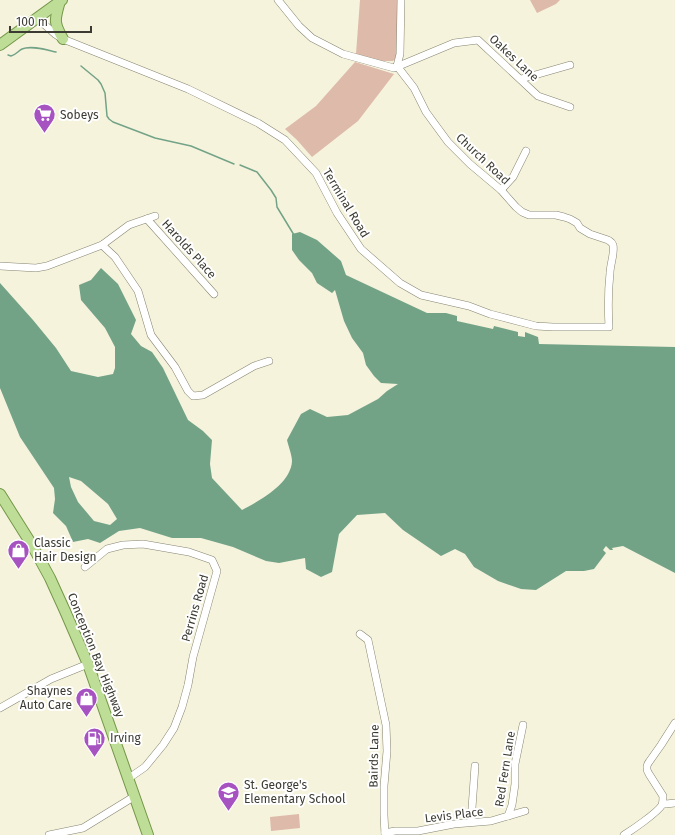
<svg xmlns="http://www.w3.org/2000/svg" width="675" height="835" font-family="'Fira Sans',sans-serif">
	<rect width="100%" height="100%" fill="#f6f3dd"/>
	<g fill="#debaaa">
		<path d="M360,0H398L397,50L396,58L393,61H380L356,54Z"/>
		<path d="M530,0H560L556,4L537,13Z"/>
		<path d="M355,62L394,74L358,121L312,157L297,140L285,129L316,106Z"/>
		<path d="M299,814L300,828L271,831L270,817Z"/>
	</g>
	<path fill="#73a387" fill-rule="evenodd" d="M300,232L317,240L341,261L346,275L427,313H446L457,316V321L493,329L494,326L518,332V336L525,337V332L538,337L539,344L675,347V573L623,546L612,548L613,550H610L606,546L603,550L606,553L594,569L584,571H566L536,590L521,589L498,581L474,567L465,554L455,549L441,556L403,530L385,513L357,515L339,534L332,572L321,577L306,569L305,558L279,563L266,561L233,547L201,538H172L140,528L119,531L100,543L88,539L73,542L66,526L53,513L55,499L54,488L20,437L0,388V283L33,320L56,348L71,371L98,377L113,374L115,368V347L105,328L81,300L79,285L91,280L101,268L118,284L136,320L131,334L141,346L152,352L163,368L188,420L203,431L212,440L210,464L212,478L242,510C259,501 291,484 292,461C292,455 288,445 287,440L301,414L310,409L327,417L348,415L378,399L387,391L398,384L381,383L374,376L366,365L363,353L352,338L344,321L335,290L332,293L317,283L312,273L299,260L292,250V234ZM69,477L81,481L108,504L117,519L110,525L94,521L78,502L71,487Z"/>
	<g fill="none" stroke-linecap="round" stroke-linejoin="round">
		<g stroke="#73a387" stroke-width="1.5">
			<path d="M8,55L11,56C16,55 18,51 22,49C31,45 47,50 56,52"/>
			<path d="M81,66L98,80L101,84L105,93L107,116L109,119L113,122L155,138L191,146L234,164"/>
			<path d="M240,165L257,172L271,190L276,198L277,207L294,235"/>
		</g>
		<defs>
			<g id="street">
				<path d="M278,0L299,26L312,38L343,54L394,68L454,43L478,40L538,96L570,107"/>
				<path d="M37,18L55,34L63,39L188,89L258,123L285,140L316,173L337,213L361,249L400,283L421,295L469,306L490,314L536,326L553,327H609C608,309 608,291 610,273C610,265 615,252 613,245C612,242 611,242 608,240L590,234L580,228L577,223L570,219L564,217L556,215H529L522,212L516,207L501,190L470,164L448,142L426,112L414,88L397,66"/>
				<path d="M397,66L400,54L401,0"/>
				<path d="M521,79L570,65"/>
				<path d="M501,190L513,177L526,151"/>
				<path d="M147,219L214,294"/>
				<path d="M102,245L115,257L138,291L151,335L175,367L188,391L193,396L203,395L254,366L269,361"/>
				<path d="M0,266L36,268L47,266L102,245L129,225L155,216"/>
				<path d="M85,567L107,549L123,545L143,544L189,552L212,560L217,571L193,657L188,685L182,707L174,728L163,745L145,767L129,778"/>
				<path d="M360,634L368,640L386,725L387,751L384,786V815L385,835"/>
				<path d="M0,708L51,679L88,664"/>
				<path d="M663,804H666L675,803"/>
				<path d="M508,816L512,805L515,784V764L523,725"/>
				<path d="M471,822L475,766"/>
				<path d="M385,833L395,831H418L454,824L491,821L525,811"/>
				<path d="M49,835L83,828L135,796"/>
				<path d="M624,835C632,830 657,813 662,805C663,802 663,800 663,796L649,774C646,769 646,766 649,762L661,745L675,723"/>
			</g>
			<g id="primary">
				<path d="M60,1C55,19 53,22 63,39"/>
				<path d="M0,45L62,0"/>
				<path d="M0,494L32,545L50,578L65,611L88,664L148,835"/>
			</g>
		</defs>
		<use href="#street" stroke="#868470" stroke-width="8"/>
		<use href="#primary" stroke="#749748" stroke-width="12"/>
		<use href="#street" stroke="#fff" stroke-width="7"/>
		<use href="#primary" stroke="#bede98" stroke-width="10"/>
	</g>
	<defs>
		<symbol id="supermarket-pin" viewBox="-11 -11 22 30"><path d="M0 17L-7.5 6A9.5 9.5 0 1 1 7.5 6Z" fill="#a752c1" stroke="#fff"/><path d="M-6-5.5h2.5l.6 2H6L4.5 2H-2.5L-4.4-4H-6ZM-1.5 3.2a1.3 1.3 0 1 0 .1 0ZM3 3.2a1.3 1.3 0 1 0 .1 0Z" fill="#fff"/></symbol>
		<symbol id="shop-pin" viewBox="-11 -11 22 30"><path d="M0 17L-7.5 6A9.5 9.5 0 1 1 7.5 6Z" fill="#a752c1" stroke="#fff"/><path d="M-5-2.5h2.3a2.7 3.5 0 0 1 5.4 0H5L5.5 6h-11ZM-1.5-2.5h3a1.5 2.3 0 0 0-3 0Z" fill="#fff"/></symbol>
		<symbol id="fuel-pin" viewBox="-11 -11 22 30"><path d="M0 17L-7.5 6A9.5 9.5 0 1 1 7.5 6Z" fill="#a752c1" stroke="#fff"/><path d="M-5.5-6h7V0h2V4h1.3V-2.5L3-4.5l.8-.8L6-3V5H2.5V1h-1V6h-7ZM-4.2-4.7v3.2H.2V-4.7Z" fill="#fff"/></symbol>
		<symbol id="school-pin" viewBox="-11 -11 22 30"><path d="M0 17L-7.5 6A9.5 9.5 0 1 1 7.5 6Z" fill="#a752c1" stroke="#fff"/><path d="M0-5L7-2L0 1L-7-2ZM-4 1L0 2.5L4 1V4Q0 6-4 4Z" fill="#fff"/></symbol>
	</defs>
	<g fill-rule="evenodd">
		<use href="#supermarket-pin" x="32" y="102" width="25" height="34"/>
		<use href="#shop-pin" x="6" y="538" width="25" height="34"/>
		<use href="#shop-pin" x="74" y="686" width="25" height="34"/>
		<use href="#fuel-pin" x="82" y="726" width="25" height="34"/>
		<use href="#school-pin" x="216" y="780" width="25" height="34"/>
	</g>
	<g text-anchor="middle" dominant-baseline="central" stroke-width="4" stroke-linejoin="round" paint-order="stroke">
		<g font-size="12" fill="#3c3b33" stroke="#fff">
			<text transform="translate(514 58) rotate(43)">Oakes Lane</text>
			<text transform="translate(483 159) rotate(43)">Church Road</text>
			<text transform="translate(346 203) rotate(59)">Terminal Road</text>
			<text transform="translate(189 249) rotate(48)">Harolds Place</text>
			<text transform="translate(195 608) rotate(-74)">Perrins Road</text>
			<text transform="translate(96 655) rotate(68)">Conception Bay Highway</text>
			<text transform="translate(374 756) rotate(-89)">Bairds Lane</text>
			<text transform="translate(505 769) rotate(-81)">Red Fern Lane</text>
			<text transform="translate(454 815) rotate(-7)">Levis Place</text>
		</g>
		<g font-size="12" fill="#3c3b33" stroke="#fff" text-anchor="start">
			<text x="60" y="115">Sobeys</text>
			<text x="34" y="543">Classic<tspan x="34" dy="14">Hair Design</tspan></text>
			<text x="72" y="691" text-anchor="end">Shaynes<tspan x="72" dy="14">Auto Care</tspan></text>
			<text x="110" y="738">Irving</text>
			<text x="244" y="785">St. George's<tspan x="244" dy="14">Elementary School</tspan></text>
		</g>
	</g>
	<path d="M10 26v6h81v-6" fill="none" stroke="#3c3b33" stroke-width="2"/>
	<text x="16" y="26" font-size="12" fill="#3c3b33" stroke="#ffffff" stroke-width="3" paint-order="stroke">100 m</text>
</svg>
